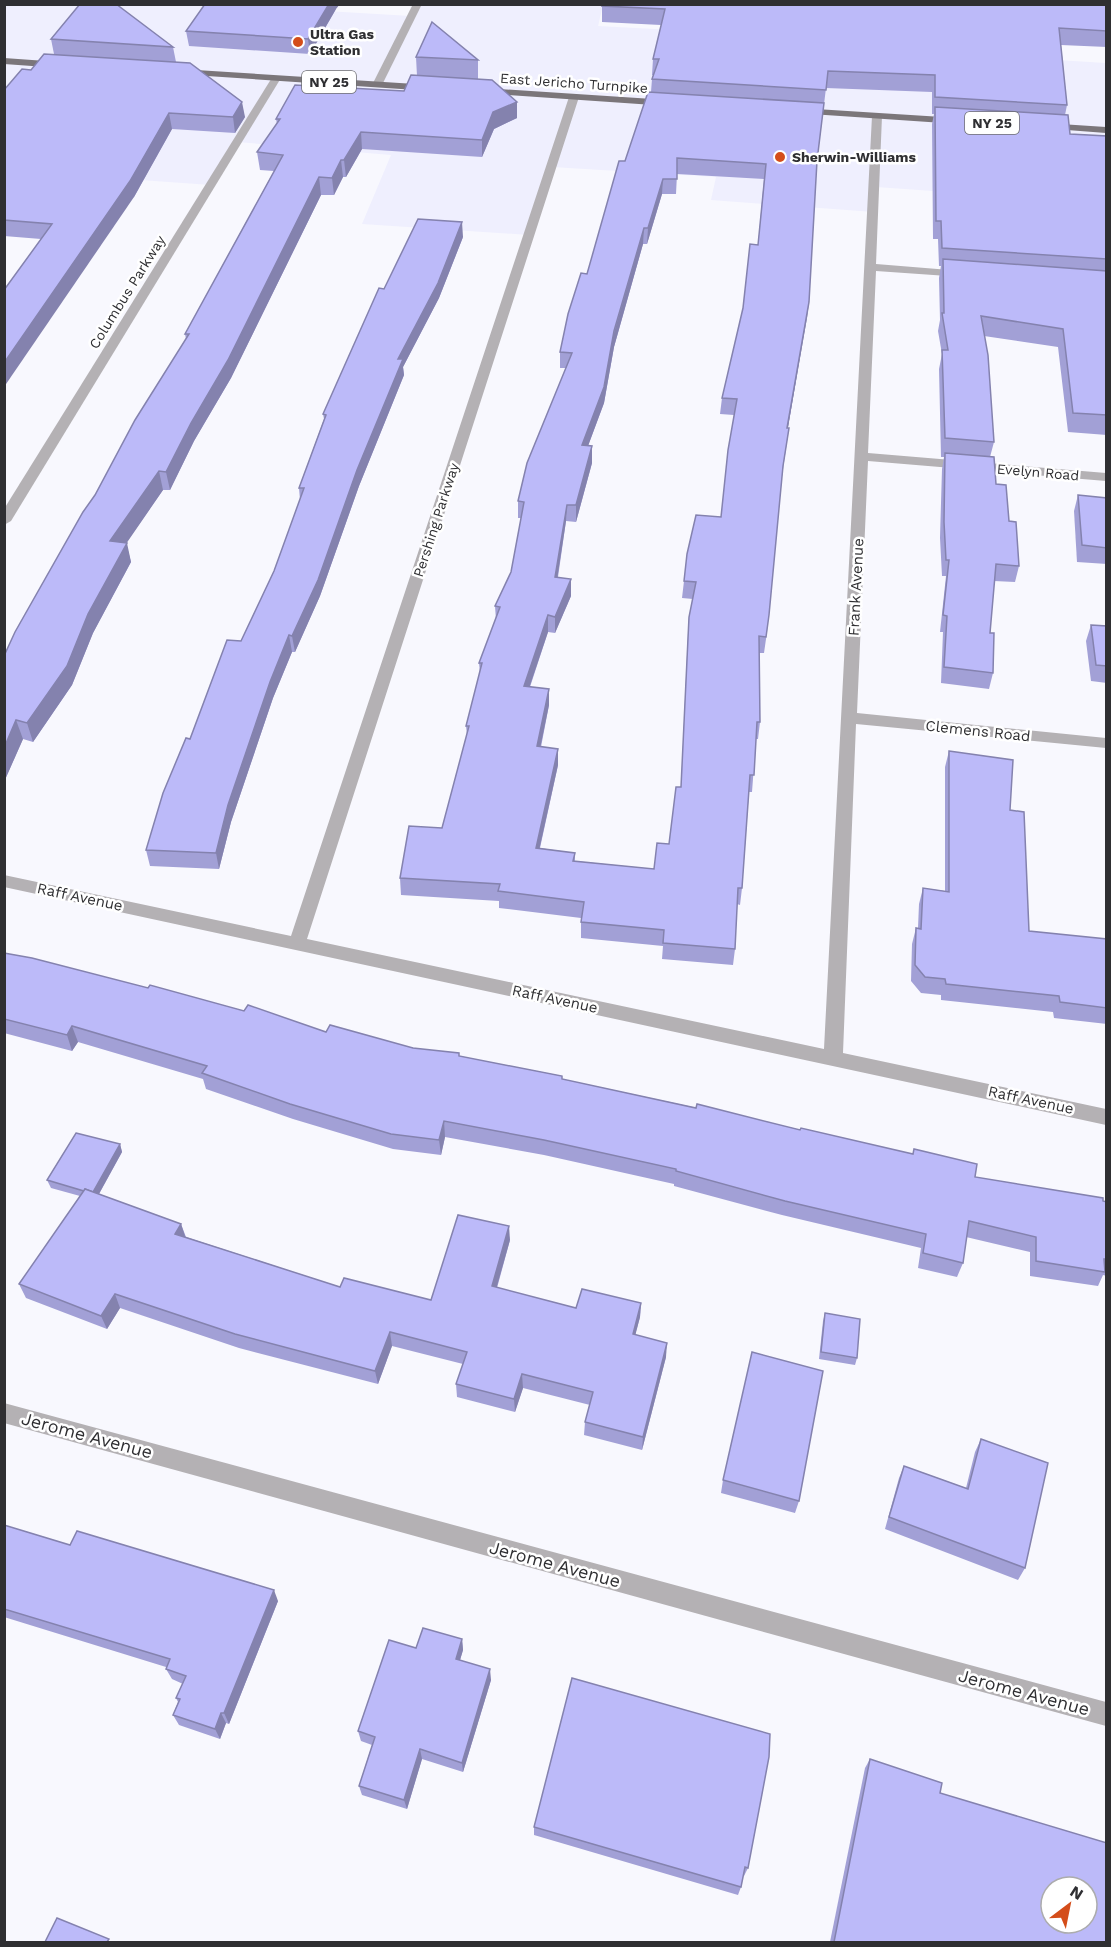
<svg xmlns="http://www.w3.org/2000/svg" width="1111" height="1947" font-family="'Work Sans',sans-serif">
	<rect width="100%" height="100%" fill="#f8f8fe"/>
	<path fill="#efeffe" d="M208,4L411,16L417,5H603L598,26L711,32V39L1106,63V203L876,187L874,212L711,200L716,177L552,167L529,235L362,224L391,155L237,142L211,185L55,174L5,140L4,5Z"/>
	<g fill="none" stroke-linecap="round" stroke-linejoin="round">
		<g fill="#b4b1b4" fill-rule="evenodd">
			<path d="M413,4H422L382,85L374,87L372,85Z"/>
			<path d="M273,76L281,78L11,521L4,525V509Z"/>
			<path d="M574,94L579,97L307,939L824,1049L872,116L877,113L882,116L876,264L962,271L968,274L962,277L876,271L868,453L1106,473V481L868,461L857,713L1106,738V748L856,724L843,1053L1106,1109V1125L4,887V875L291,936L569,97Z"/>
			<path d="M4,1403L1106,1702V1726L4,1423Z"/>
		</g>
		<g fill="#7b767a" fill-rule="evenodd">
			<path d="M4,58L60,62L65,65L60,68L4,64Z"/>
			<path d="M180,69L431,85L436,88L431,91L177,74V70Z"/>
			<path d="M483,88L668,100L673,103L668,106L479,93V89Z"/>
			<path d="M800,108L958,118L963,121L958,124L796,113L795,111Z"/>
			<path d="M1045,123L1106,127V133L1041,128L1040,126Z"/>
		</g>
	</g>
	<g fill="#a2a0d6" fill-rule="evenodd">
		<path d="M1107,4V47L1061,45L1067,105L1065,115L1070,134L1107,136V435L1068,432L1058,347L984,336L994,442L990,457L996,484L1009,521L1019,566L1015,582L994,581L990,633L993,673L989,689L941,683L943,632H940L946,576H942L940,538L942,469L944,457H941L939,369L942,354L938,331L940,320L939,278L941,266H939L938,239H933L932,124L934,114H932V92L826,88L817,161L809,302L788,428H789L782,476L767,632L764,653H759L760,722L758,739H756L752,792H749L742,888L740,905L737,904L735,949L733,965L662,959L663,946L581,938V918L499,908V901L401,895L400,878L442,828L467,735L466,726L480,673L479,663L496,620L495,606L511,572L521,518H518V501L566,368H560V352L625,161L651,92L652,79L653,75H652L653,59L661,25L602,22V6ZM677,174L764,179L758,245L722,398L720,414L734,415L721,517L684,581L682,598L693,599L689,617L688,633L681,787L669,844L654,869L575,861V853L540,848L558,765V749L541,747L549,705V689L530,687L548,632L555,633L571,596L558,577L566,521L576,522L592,463V446H588L604,403L614,347L643,244H647L662,194H676Z"/>
		<path d="M336,9L310,54L189,46L186,31Z"/>
		<path d="M51,39L173,47L176,62L245,117L235,133L172,129L134,197L41,239L4,236V90L31,70L54,54Z"/>
		<path d="M416,57L478,60V79L517,102V118L494,129L482,157L362,149L346,177H343L334,195H321L231,378L194,441L170,490H163L126,543L131,562L93,633L72,685L33,742L23,739L4,782V656L95,495L186,339L185,334L274,171L260,170L257,152L277,124L276,119L404,91L417,76Z"/>
		<path d="M463,237L439,298L403,367L404,375L359,486L320,596L295,652H292L273,698L231,822L219,869L150,866L146,850L190,739L241,641L274,571L300,500L299,488L324,419L323,414L384,289Z"/>
		<path d="M1078,495L1107,498V564L1077,562L1074,511Z"/>
		<path d="M1091,625L1107,626V683L1091,681L1086,641Z"/>
		<path d="M949,751L1010,810L1029,931L1107,939V1024L1054,1018L1053,1012L941,1000V995L921,993L911,981L912,944L916,928H918L919,904L923,888L945,891V767Z"/>
		<path d="M4,953L326,1032L459,1056L562,1076V1079L913,1154L914,1149L975,1177L1107,1202V1276L1103,1275L1098,1286L1030,1276V1252L966,1237L963,1263L957,1277L918,1268L921,1248L782,1215L674,1186V1184L544,1155L445,1137L441,1155L393,1149L293,1119L206,1089L203,1079L78,1042L72,1051L4,1033Z"/>
		<path d="M120,1144L122,1152L99,1194L181,1224L186,1237L340,1287L431,1300L510,1240L497,1288L576,1308L641,1303L640,1317L635,1335L666,1357L642,1450L584,1435L585,1422L590,1405L523,1388L515,1412L457,1397L456,1384L463,1364L392,1346L378,1384L239,1348L120,1308L107,1329L26,1298L19,1284L80,1196L51,1188L47,1180Z"/>
		<path d="M825,1313L857,1358L855,1365L819,1359L823,1321Z"/>
		<path d="M981,1439L1025,1568L1018,1580L885,1529L899,1478L904,1466L966,1488L975,1452Z"/>
		<path d="M723,1480L799,1501L795,1513L721,1493Z"/>
		<path d="M4,1525L70,1545L278,1601L229,1724L226,1723L220,1739L179,1725L173,1715L178,1702L176,1698L183,1684L172,1679L166,1669V1667L4,1617Z"/>
		<path d="M462,1639L463,1650L460,1660L491,1680L463,1772L422,1759L407,1809L362,1795L359,1786L372,1745L361,1741L358,1731L416,1648Z"/>
		<path d="M870,1759L940,1793L1107,1942H830L865,1768Z"/>
		<path d="M534,1827L748,1868L744,1876H743L741,1887L738,1895L534,1835Z"/>
	</g>
	<g fill="#8482ae">
		<path d="M329,4H340L336,9L310,54L308,39Z"/>
		<path d="M242,102L245,117L235,133L233,117Z"/>
		<path d="M517,102V118L494,129L482,157V140L493,112Z"/>
		<path d="M169,113L172,129L134,197L4,387V363Z"/>
		<path d="M361,132L362,149L346,177L344,160Z"/>
		<path d="M341,160L343,177L334,195L332,178Z"/>
		<path d="M319,177L321,195L231,378L194,441L170,490L166,472L191,423Z"/>
		<path d="M663,179L662,194L647,244L648,228Z"/>
		<path d="M462,222L463,237L439,298L403,367L404,375L359,486L320,596L295,652L292,636L357,470L398,359Z"/>
		<path d="M644,228L643,244L614,347L604,403L582,462V445Z"/>
		<path d="M809,302L807,318L785,444L787,428Z"/>
		<path d="M592,446V463L576,522V505Z"/>
		<path d="M159,471L163,490L115,560L110,541Z"/>
		<path d="M567,505L566,521L555,593V577Z"/>
		<path d="M127,543L131,562L93,633L72,685L33,742L27,723L88,614Z"/>
		<path d="M571,579V596L555,633V617Z"/>
		<path d="M548,615V632L524,703V686Z"/>
		<path d="M289,635L292,652L273,698L231,822L219,869L216,853L228,805L270,682Z"/>
		<path d="M549,689V705L537,763V746Z"/>
		<path d="M16,720L23,739L4,782V748Z"/>
		<path d="M558,749V765L536,864V848Z"/>
		<path d="M72,1026L78,1042L72,1051L67,1035Z"/>
		<path d="M444,1121L445,1137L441,1155L439,1140Z"/>
		<path d="M120,1144L122,1152L95,1201L92,1193Z"/>
		<path d="M181,1224L186,1239L175,1234Z"/>
		<path d="M509,1226L510,1240L493,1300L492,1286Z"/>
		<path d="M115,1294L120,1308L107,1329L101,1316Z"/>
		<path d="M641,1303L640,1317L632,1348L633,1334Z"/>
		<path d="M390,1332L392,1346L378,1384L375,1371Z"/>
		<path d="M667,1343L666,1357L642,1450L643,1437Z"/>
		<path d="M522,1374L523,1388L515,1412L514,1399Z"/>
		<path d="M274,1590L278,1601L229,1724L224,1713Z"/>
		<path d="M462,1639L463,1650L457,1670L456,1659Z"/>
		<path d="M490,1669L491,1680L463,1772L462,1763Z"/>
		<path d="M221,1713L226,1723L220,1739L215,1729Z"/>
		<path d="M420,1749L422,1759L407,1809L404,1800Z"/>
	</g>
	<g fill="#bcbaf9" stroke="#8482ae" stroke-width="1.5" fill-rule="evenodd">
		<path d="M80,4H116L173,47L51,39Z"/>
		<path d="M205,4H329L308,39L186,31Z"/>
		<path d="M603,4H1107V31L1059,28L1067,105L935,97V75L828,71L826,90L652,79L659,59H653L665,9L602,6Z"/>
		<path d="M432,22L478,60L416,57Z"/>
		<path d="M44,54L190,63L242,102L233,117L169,113L130,181L4,363V290L52,224L4,220V90L22,69L31,70Z"/>
		<path d="M411,75L492,80L517,102L493,112L482,140L361,132L344,160H341L332,178L319,177L228,360L191,423L166,472L159,471L110,541L127,543L88,614L67,666L27,723L16,720L4,748V656L15,632L83,512L95,495L135,420L189,334H185L283,155L257,152L280,119H276L295,85L404,91Z"/>
		<path d="M648,92L824,103L817,161L809,302L787,428H789L783,466L769,615L766,637L759,636L760,722H757L754,775H750L742,888H738L735,949L663,943L664,930L581,922L584,902L498,891L500,884L400,878L409,826L442,828L469,726H466L482,663H479L500,607L495,606L511,572L524,502L518,501L527,463L572,353L560,352L568,314L581,273L587,274L619,161H625ZM677,158L766,164L758,245L750,244L743,308L722,398L737,399L728,450L721,517L696,515L687,554L684,581L696,582L689,617L681,787H676L669,844L657,843L654,869L573,861L575,853L536,848L558,749L537,746L549,689L524,686L548,615L555,617L571,579L555,577L567,505H576L592,446L582,445L604,387L614,331L644,228H648L663,179H677Z"/>
		<path d="M935,107L1068,115L1070,134L1107,136V259L942,248L941,221H936Z"/>
		<path d="M418,219L462,222L438,283L398,359H403L357,470L318,580L292,636L289,635L270,682L228,805L216,853L146,850L163,793L186,738L190,739L227,640L241,641L274,571L304,488H299L326,415L323,414L379,288L384,289Z"/>
		<path d="M943,259L1107,271V415L1073,413L1063,329L981,316L988,355L994,442L945,438L942,350H948L942,313H944Z"/>
		<path d="M945,453L994,457L996,484L1006,485L1009,521L1016,522L1019,566L996,564L990,633H994L993,673L944,667L947,616L943,615L949,560H946L944,522Z"/>
		<path d="M1078,495L1107,498V548L1082,545Z"/>
		<path d="M1091,625L1107,626V666L1096,665Z"/>
		<path d="M949,751L1013,760L1010,810L1024,812L1029,931L1107,939V1008L1060,1002L1059,996L946,984L945,979L925,977L915,965L916,928L921,929L923,888L949,892Z"/>
		<path d="M4,953L32,958L148,988L150,985L244,1011L248,1005L326,1032L330,1025L413,1048L459,1053V1056L562,1076V1079L696,1108L697,1104L800,1130L801,1128L913,1154L914,1149L977,1164L975,1177L1103,1198V1201L1107,1202V1259H1104L1105,1272L1036,1261V1237L969,1221L963,1263L923,1253L926,1234L785,1201L676,1171V1169L544,1140L444,1121L439,1140L391,1134L290,1104L202,1073L207,1066L72,1026L67,1035L4,1019Z"/>
		<path d="M76,1133L120,1144L93,1192L85,1189L84,1191L47,1180Z"/>
		<path d="M85,1189L181,1224L175,1234L340,1287L344,1278L431,1300L458,1215L509,1226L492,1286L576,1308L582,1289L641,1303L633,1334L667,1343L643,1437L585,1422L593,1392L522,1374L514,1399L456,1384L467,1352L390,1332L375,1371L235,1334L115,1294L101,1316L19,1284Z"/>
		<path d="M825,1313L860,1319L857,1358L821,1352Z"/>
		<path d="M752,1352L823,1371L799,1501L723,1480Z"/>
		<path d="M981,1439L1048,1463L1025,1568L889,1517L904,1466L968,1489Z"/>
		<path d="M4,1525L70,1545L77,1531L274,1590L224,1713H221L215,1729L173,1715L180,1699L176,1698L186,1676L166,1669L170,1659L4,1609Z"/>
		<path d="M423,1628L462,1639L456,1659L490,1669L462,1763L420,1749L404,1800L359,1786L375,1737L358,1731L389,1640L416,1648Z"/>
		<path d="M572,1678L770,1734L769,1757L748,1868L745,1867L741,1887L534,1827Z"/>
		<path d="M870,1759L942,1783L940,1793L1107,1843V1942H834ZM1051,1887H1087V1923H1051Z"/>
		<path d="M57,1918L109,1939L107,1942H45Z"/>
	</g>
	<g fill="#d44d1a" stroke="#fff" stroke-width="2">
		<circle cx="298" cy="42" r="6"/>
		<circle cx="780" cy="157" r="6"/>
	</g>
	<g text-anchor="middle" dominant-baseline="central" stroke-width="5" stroke-linejoin="round" paint-order="stroke">
		<g font-size="14" font-weight="bold" fill="#2f2f32" stroke="#fff" text-anchor="start">
			<text x="310" y="34">Ultra Gas<tspan x="310" dy="16">Station</tspan></text>
			<text x="792" y="157">Sherwin-Williams</text>
		</g>
		<g fill="#fff" stroke="#6d6d70" stroke-width="1.5">
			<rect x="302" y="71" width="54" height="22" rx="4.5"/>
			<rect x="965" y="112" width="54" height="22" rx="4.5"/>
		</g>
		<g font-size="14" font-weight="bold" fill="#2f2f32">
			<text x="329" y="82">NY 25</text>
			<text x="992" y="123">NY 25</text>
		</g>
		<g font-size="14" fill="#2f2f32" stroke="#fff">
			<text transform="translate(574 83) rotate(4)">East Jericho Turnpike</text>
			<text transform="translate(127 292) rotate(-58)">Columbus Parkway</text>
			<text transform="translate(1038 472) rotate(5)">Evelyn Road</text>
			<text transform="translate(436 520) rotate(-72)">Pershing Parkway</text>
		</g>
		<g font-size="15" fill="#2f2f32" stroke="#fff">
			<text transform="translate(856 587) rotate(-87)">Frank Avenue</text>
			<text transform="translate(978 731) rotate(6)">Clemens Road</text>
			<text transform="translate(80 897) rotate(12)">Raff Avenue</text>
			<text transform="translate(555 999) rotate(12)">Raff Avenue</text>
			<text transform="translate(1031 1100) rotate(12)">Raff Avenue</text>
		</g>
		<g font-size="18" fill="#2f2f32" stroke="#fff">
			<text transform="translate(87 1435) rotate(15)">Jerome Avenue</text>
			<text transform="translate(555 1564) rotate(15)">Jerome Avenue</text>
			<text transform="translate(1024 1692) rotate(15)">Jerome Avenue</text>
		</g>
	</g>
	<rect width="1111" height="1947" fill="none" stroke="#2f2f32" stroke-width="12"/>
	<g transform="translate(1069 1905) rotate(32)"><circle r="28" fill="#ffffff" stroke="#acacad" stroke-width="1.5"/>
	<path d="M0-4.5L10 22L0 15L-10 22Z" fill="#d44d1a"/>
	<text y="-9" font-size="16" font-weight="bold" text-anchor="middle" fill="#2f2f32">N</text>
	</g>
</svg>
